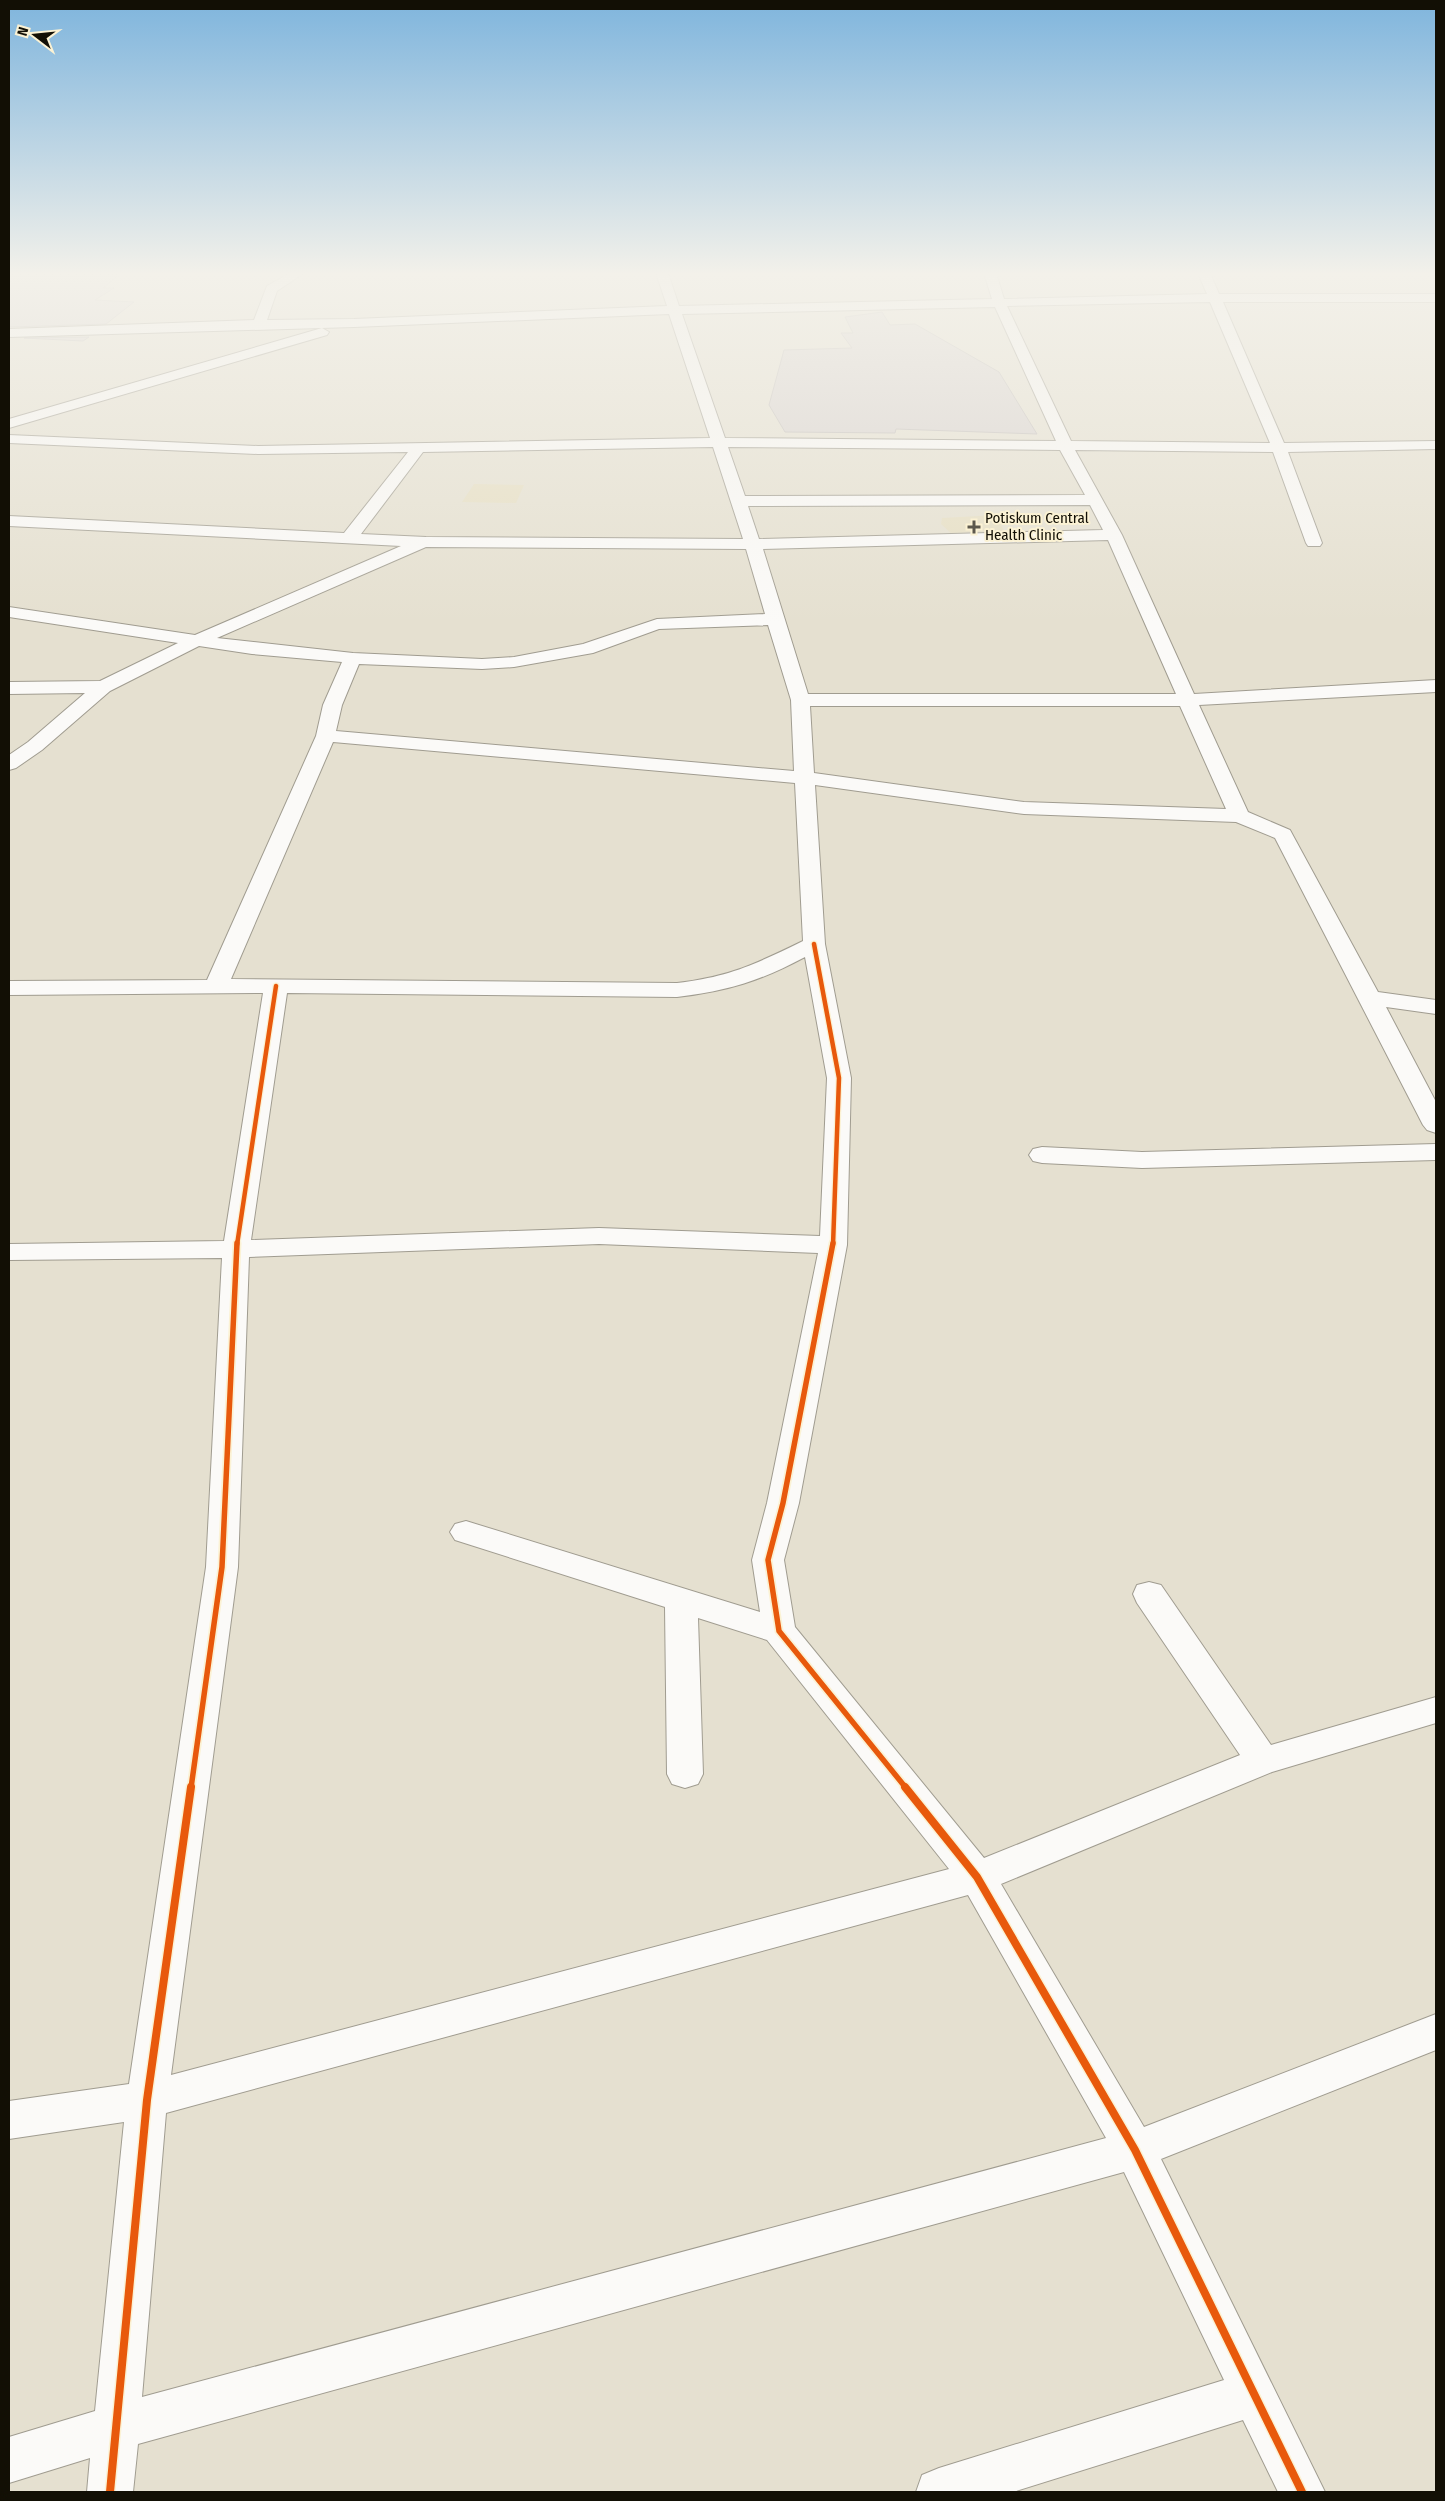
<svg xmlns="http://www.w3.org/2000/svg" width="1445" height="2501" font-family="'Fira Sans Condensed',sans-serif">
	<rect width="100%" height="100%" fill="#e5e0d0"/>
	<g fill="#e6dec2">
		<path d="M474,484L524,485L516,503L462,502Z"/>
		<path d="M996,515L1004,531L951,533L941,524L942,518Z"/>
	</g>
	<g fill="#d8d2cf" stroke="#c2bdba">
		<path d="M9,273L120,274L103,288H114L95,300L134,302L106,324L9,327Z"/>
		<path d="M882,312L890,325L915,324L999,372L1037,434L896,429L895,433L785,432L769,405L784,350L852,348L841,333H853L845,317Z"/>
		<path d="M89,337L83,341L24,338Z"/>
	</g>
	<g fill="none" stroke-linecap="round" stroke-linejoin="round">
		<defs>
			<g id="street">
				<path d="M290,273H304L277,291L267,320L354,319L667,306L656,273H668L679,306L992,299L984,273H996L1004,299L1207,294L1198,273H1210L1219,294H1436V302H1223L1284,443L1436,441V449L1288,452L1322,543L1320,546H1308L1306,543L1273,452L1075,450L1122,535L1194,694L1436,680V692L1199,705L1248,812L1290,830L1378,992L1436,1000V1014L1386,1007L1436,1102V1133L1427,1130L1423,1125L1275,838L1236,822L1024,814L815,785L825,944L851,1078L847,1245L799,1503L784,1560L795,1627L984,1858L1240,1755L1137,1603L1133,1594L1137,1585L1149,1582L1161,1585L1271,1745L1436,1697V1723L1272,1772L1001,1884L1144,2127L1436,2014V2050L1161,2159L1325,2492H1278L1243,2420L1013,2492H916L922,2475L939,2468L1224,2380L1124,2172L138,2444L133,2492H87L90,2458L9,2483V2437L95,2411L124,2122L9,2139V2101L129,2084L206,1567L222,1258L9,1260V1244L224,1241L263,993L9,995V981L207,980L316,736L323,705L342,662L252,654L199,646L110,691L42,750L16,768L9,770V755L28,742L85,693L9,694V682L100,681L178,643L9,617V607L195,635L401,546L9,526V516L344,533L408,452L258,454L9,443V435L258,446L710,438L669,314L354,327L9,337V329L254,320L267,286ZM1210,302L1270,443L1071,441L1007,306ZM995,307L1056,441L725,438L682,314ZM713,447L743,539L426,537L361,534L423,452ZM728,447L1060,450L1085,495L745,496ZM1090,505L1103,530L759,539L748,506ZM1108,540L1176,694H808L763,549ZM426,547L746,549L765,614L657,619L583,644L514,657L482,659L353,653L217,638ZM768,625L791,700L794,771L336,731L342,705L359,664L482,669L514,667L593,653L659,629ZM810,706H1180L1226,809L1024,802L814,773ZM333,742L795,783L803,941C756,964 729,977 677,983L231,979ZM805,957L827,1078L820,1236L599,1228L251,1240L287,993L677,997C728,991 760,981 805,957ZM599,1244L818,1253L767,1503L752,1560L760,1612L466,1521L455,1524L450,1532L455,1540L665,1607L667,1774L672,1784L685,1788L698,1784L703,1774L698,1618L767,1640L949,1869L171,2075L238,1567L249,1257ZM968,1895L1106,2138L142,2397L166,2113Z"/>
				<path d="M322,328L329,332L327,335L9,428V419Z"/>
				<path d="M1436,1144V1160L1142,1168L1042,1163L1033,1161L1029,1155L1033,1149L1042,1147L1142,1152Z"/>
			</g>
		</defs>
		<use href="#street" stroke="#a09c90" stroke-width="2"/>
		<use href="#street" fill="#fbfaf8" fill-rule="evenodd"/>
		<defs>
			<g id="cycleway-far2">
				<path d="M814,944L839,1078L833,1245"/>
				<path d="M237,1245L276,986"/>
			</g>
			<g id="cycleway-far1">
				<path d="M833,1243L783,1503L768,1560L779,1631L906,1788"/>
				<path d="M191,1788L222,1567L237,1243"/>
			</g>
			<g id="cycleway">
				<path d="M905,1787L977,1877L1135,2150L1302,2492"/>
				<path d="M110,2492L147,2100L191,1787"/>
			</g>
		</defs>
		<use href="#cycleway-far2" stroke="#fbf2d4" stroke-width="7"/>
		<use href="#cycleway-far1" stroke="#fbf2d4" stroke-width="9"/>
		<use href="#cycleway" stroke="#fbf2d4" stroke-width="11"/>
		<use href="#cycleway-far2" stroke="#e8590c" stroke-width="4.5"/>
		<use href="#cycleway-far1" stroke="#e8590c" stroke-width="5.5"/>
		<use href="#cycleway" stroke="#e8590c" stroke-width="8"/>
	</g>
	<linearGradient id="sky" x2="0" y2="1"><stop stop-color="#7fb5dd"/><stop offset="0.44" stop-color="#f3f1ea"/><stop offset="1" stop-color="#f3f1ea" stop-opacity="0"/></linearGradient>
	<rect width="1445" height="623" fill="url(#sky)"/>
	<path fill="#5c584c" stroke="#fbf2d4" stroke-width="2" d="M971.5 519.5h5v5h5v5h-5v5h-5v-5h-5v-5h5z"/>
	<g text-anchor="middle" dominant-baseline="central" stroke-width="4" stroke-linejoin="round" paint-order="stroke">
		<g font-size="15" fill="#120f05" stroke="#fbf2d4" text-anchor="start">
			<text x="985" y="518">Potiskum Central<tspan x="985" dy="17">Health Clinic</tspan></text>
		</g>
	</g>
	<rect width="1445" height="2501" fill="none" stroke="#120f05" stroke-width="20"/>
	<g transform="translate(35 35) rotate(286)" stroke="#fbf2d4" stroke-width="4" paint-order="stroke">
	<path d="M0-4L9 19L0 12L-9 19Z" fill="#120f05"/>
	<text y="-8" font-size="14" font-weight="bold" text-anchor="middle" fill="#120f05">N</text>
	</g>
</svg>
